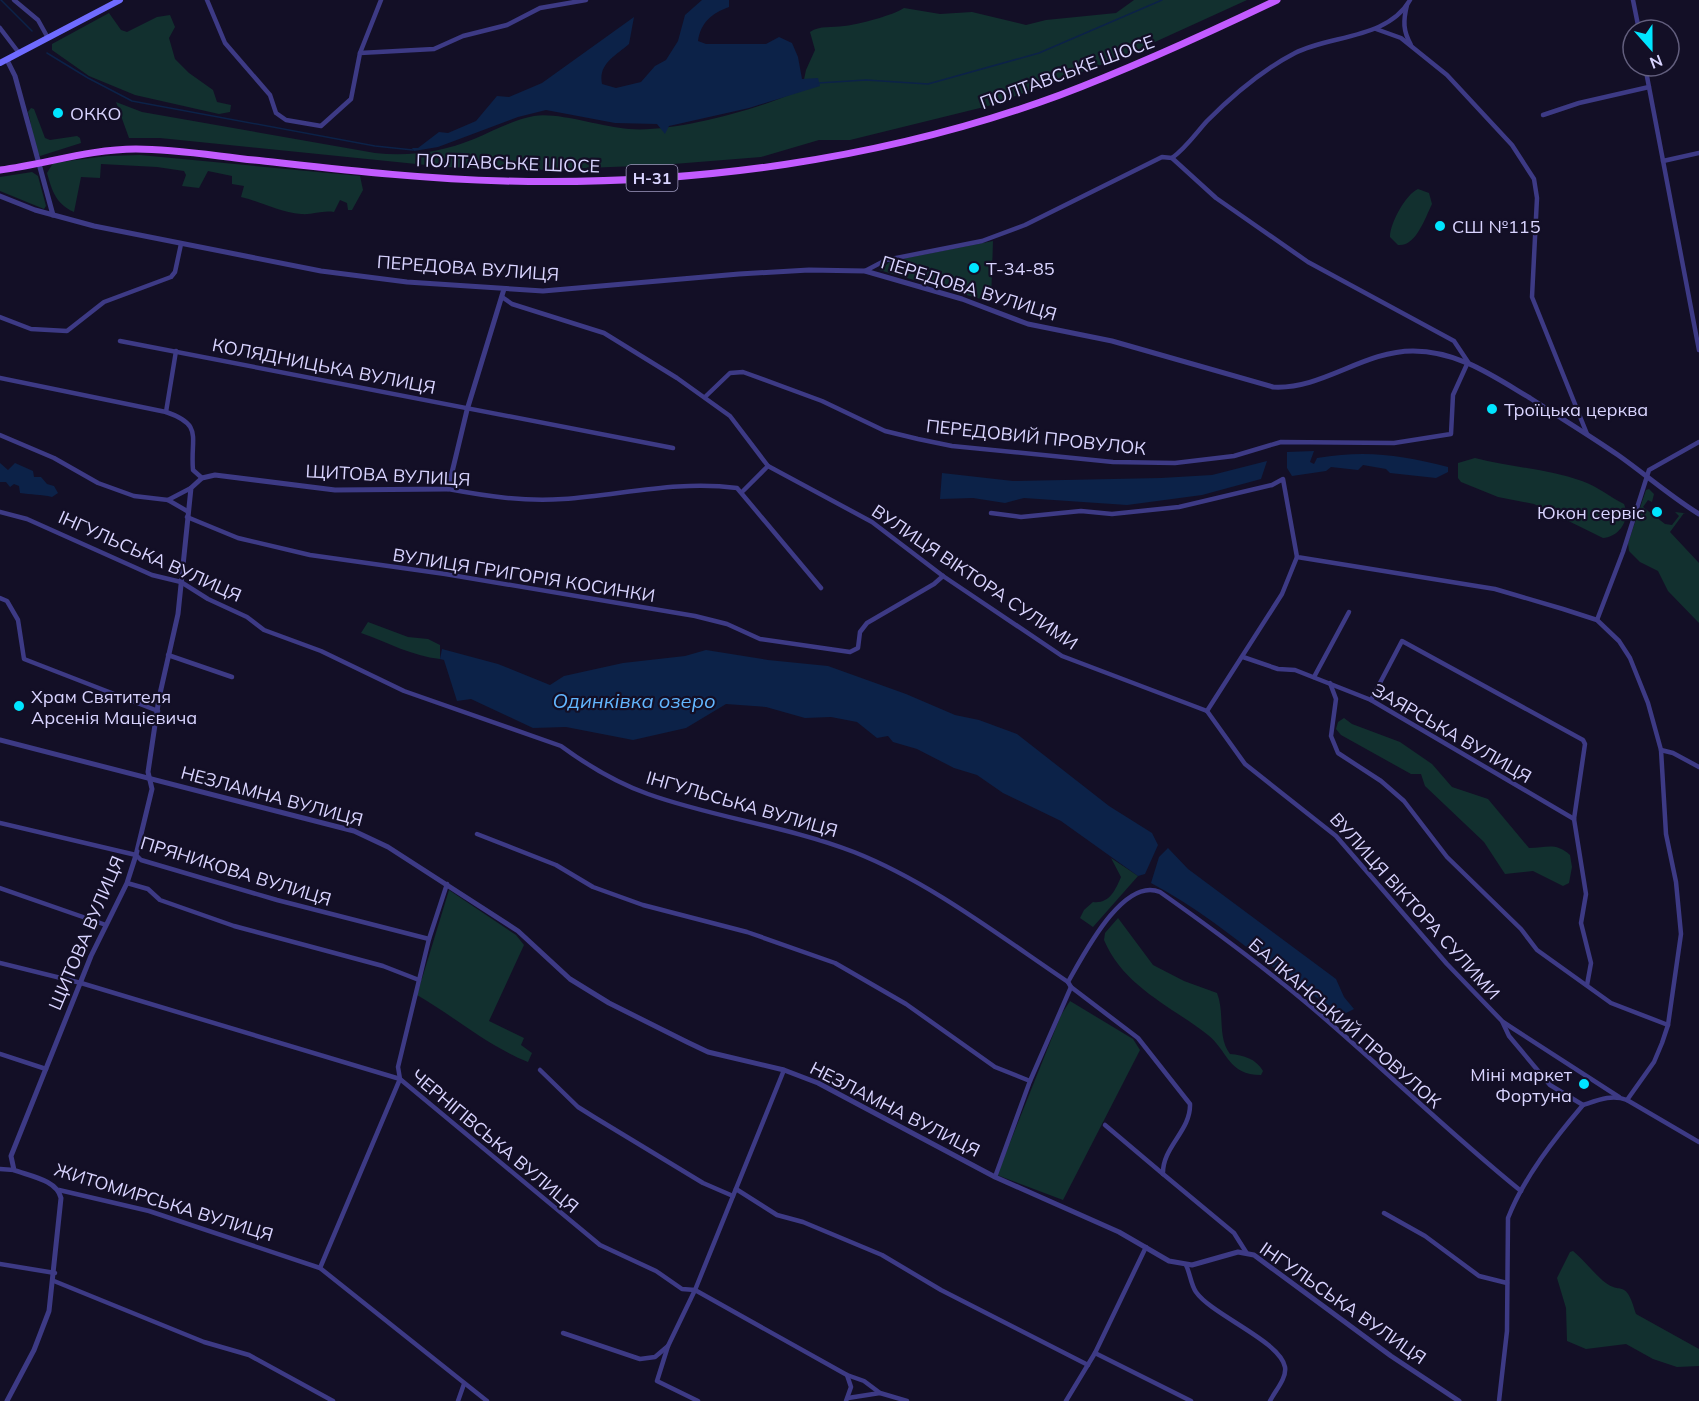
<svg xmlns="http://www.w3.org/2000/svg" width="1699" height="1401" font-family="Mulish,sans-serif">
	<rect width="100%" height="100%" fill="#130f26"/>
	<g fill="#12302f">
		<path d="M1134,0H1247L1122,57L988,106L850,140H819L761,157L661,165L536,170L446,167L160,138H129L116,102L142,112L375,153C409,157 442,152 474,139C493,131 513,120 534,116C559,112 601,127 629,129C673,133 762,109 802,89L806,70L815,50L810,32C820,25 832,28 844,26C857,25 894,15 904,8L940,14L972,12L1026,25L1046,20L1116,13Z"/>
		<path d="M109,13L121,30L127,32L157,17L170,15L175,27L169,38L175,59L189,73L213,90L217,102L231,105L230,112L219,114L135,95L89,76L52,50V44Z"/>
		<path d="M31,108L34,109L45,138L50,140L77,136L80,138L81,143L40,156C33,148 32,124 28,112Z"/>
		<path d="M140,155L360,176L363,190L352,210H348L347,203L340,200L334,212C322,210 313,215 301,214C279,212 262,202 241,197L244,186L232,184V176L208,171L199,188L182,186L186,175L184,171L157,167L101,164L100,178L81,177L74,212C56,204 52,191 47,173L53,163L107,156Z"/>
		<path d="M32,172L38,176L46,206L44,209L0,191V177Z"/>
		<path d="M1418,189L1429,193L1432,204C1425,218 1416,247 1398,245L1390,237C1390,223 1406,194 1418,189Z"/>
		<path d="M993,241L991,302L879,270L891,261Z"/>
		<path d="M1475,458C1510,467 1548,469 1582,481C1597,486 1610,497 1624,504C1631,520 1619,537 1603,538L1534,504L1498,497L1461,482L1458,478V463Z"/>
		<path d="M1649,489L1654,494L1652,502L1648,500L1643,507L1665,524L1672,525L1679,516L1675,512L1691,514L1684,513L1670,532L1699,563V623L1668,591L1658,571L1640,562L1629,551L1628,543L1646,490Z"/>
		<path d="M368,622L408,637L428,639L440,645V659C412,656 389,643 361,633Z"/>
		<path d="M1344,718L1352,724L1400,742L1432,764L1452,787L1488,799L1529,848C1547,848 1555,842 1570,855L1572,867L1569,883L1563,886L1533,871L1505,874L1484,842L1425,786L1421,774H1411L1341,735L1336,729L1338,722Z"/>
		<path d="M1111,858L1138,876L1093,927L1080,918L1084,910L1093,902C1109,904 1115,891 1121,877Z"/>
		<path d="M449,890L516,935L524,945L489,1021L524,1038L521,1045L532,1053L528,1062C488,1046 455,1017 417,995Z"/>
		<path d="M1118,918L1153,965L1184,981L1217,993C1225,1013 1217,1037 1230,1054C1244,1055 1256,1059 1263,1071L1261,1075C1228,1075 1228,1051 1208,1035C1171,1006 1124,987 1104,940L1105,933Z"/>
		<path d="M1070,1001L1133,1039L1140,1050L1063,1200L997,1175L1061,1015Z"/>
		<path d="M1573,1251C1584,1260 1591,1270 1601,1279C1621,1298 1625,1275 1636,1314L1699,1349V1366L1677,1367L1653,1359L1626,1344L1586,1349L1567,1341L1566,1308L1557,1278L1570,1252Z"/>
	</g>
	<g fill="#0c2248">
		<path d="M702,0H729V7C712,13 701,22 698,41L706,44H766L779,37L792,43L798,57L802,79L818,78L820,86L749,108L669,126L665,134L657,124L615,123L546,110L518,117L438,147L414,151L412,148H418L439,132L448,133L476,121L497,96L509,97L542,83L634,17L629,44C615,56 598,64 602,84L616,88L641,82L655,66L666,60L678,41L685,15Z"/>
		<path d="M1314,451L1310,462L1314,464L1317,458C1368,450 1399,455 1448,467V472L1436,478L1390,473L1386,469L1363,465L1358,470L1331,467L1326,471L1292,476L1287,468V452Z"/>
		<path d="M1267,461L1261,479L1202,495L1127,505L1024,498L1005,503L973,498L940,499L942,473L1013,481L1161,478L1212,475Z"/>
		<path d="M0,463L8,470L15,463L33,471L34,477H41L47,484L54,486L58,493L52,497C41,494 31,495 20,493L19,486L14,484L10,487L6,482H0Z"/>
		<path d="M442,649L498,664L550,685L564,676L623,663L685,656L706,650L768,660L828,666L906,694L955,715L979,720L1017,734L1109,806L1152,833L1158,845L1145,874L1138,876L1061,821L1003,793L977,775L954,768L917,749L893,742L888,736L877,738L857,722L831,717L805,718L766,707L726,704L686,728L633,740L566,727L533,728L471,699L457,701L444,660L440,659Z"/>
		<path d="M1168,848L1188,869L1336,979L1344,997L1354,1009L1344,1014C1275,976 1220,919 1151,883L1159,857Z"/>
	</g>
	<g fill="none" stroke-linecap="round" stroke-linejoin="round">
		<g stroke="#0c2248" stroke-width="1.5">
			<path d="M1,0L32,31"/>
			<path d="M47,53L88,78L132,101L375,146L413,150"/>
			<path d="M818,83L866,80L928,84L1039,53L1162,0"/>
		</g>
		<g stroke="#3d3a85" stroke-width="4.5">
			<path d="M14,0L38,20L48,38"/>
			<path d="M207,0L225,43L270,95L276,113L286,120L321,126L351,99L360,53L434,49L463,36L507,25L540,8L586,0"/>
			<path d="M1633,0L1639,30"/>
			<path d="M1407,5C1403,21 1403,31 1411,45"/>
			<path d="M0,28L19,53"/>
			<path d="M1376,29L1401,38L1447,75L1512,145L1534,179L1537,198L1532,297L1587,434"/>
			<path d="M360,53L381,0"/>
			<path d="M1645,66L1699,350"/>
			<path d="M1543,115L1579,103L1649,87"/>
			<path d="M1663,161L1699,153"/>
			<path d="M865,271L886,260L982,241L1025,225L1162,157L1172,158C1186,148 1196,133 1207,121C1233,95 1262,70 1295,53C1330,35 1388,39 1410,0"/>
			<path d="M502,297L512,304L604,333L677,378L730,416L768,466L872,522L943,576L1062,656L1207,711L1245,764L1336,836L1447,964L1502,1021L1509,1036L1550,1085L1583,1105C1598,1100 1612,1094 1627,1100L1699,1142"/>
			<path d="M0,317L31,329L67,331L104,302L171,277L175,272L181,244"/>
			<path d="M120,341L673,448"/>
			<path d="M0,378L166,412C204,425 190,437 193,470L202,478"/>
			<path d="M706,396L730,373L743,372L822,401L885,431L918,439L952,446L1113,462L1175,463L1234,456L1281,442L1394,443L1451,434L1453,395L1468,362L1454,341L1308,262L1216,198L1172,158"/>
			<path d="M166,412L176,351"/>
			<path d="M0,435L54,458L98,483L134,496L168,500L191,488"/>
			<path d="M448,489C486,496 524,502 563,499C622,495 677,480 737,488L821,588"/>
			<path d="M743,491L768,466"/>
			<path d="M168,500L187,511"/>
			<path d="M0,512L27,519L152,575L181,582L208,599L247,617L264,630L321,651L404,691L561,746C587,765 617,783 648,794C715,818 787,826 854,852C930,882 1001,937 1068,982L1071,987L1138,1038L1190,1104C1191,1131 1162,1147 1163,1174L1234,1233L1246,1252"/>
			<path d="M991,513L1021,517L1081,511L1112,514L1179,507L1272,485L1283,479L1297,557L1495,589L1563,609L1597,620L1619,641L1630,658L1648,703L1661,750L1666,834L1676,882L1681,934L1668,1025L1662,1043L1654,1062L1627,1100"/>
			<path d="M187,517L238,538L310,555L445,574L695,616L727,624L760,639L850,652L858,648L860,632L867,623L934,584L943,576"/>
			<path d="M0,598L7,601L18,620L24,659L158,711"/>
			<path d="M1597,620L1623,552L1649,470L1699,442"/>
			<path d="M168,655L232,677"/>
			<path d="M1243,657L1278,669L1295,670L1371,700L1574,819"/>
			<path d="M1314,677L1349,612"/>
			<path d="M1330,683L1336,699L1331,736L1338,753L1381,781L1404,801L1447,857L1521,929L1537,950L1611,1003L1668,1025"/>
			<path d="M1371,700L1402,641L1583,740L1585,744L1574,819L1586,894L1581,923L1591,963L1587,985"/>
			<path d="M1207,711L1282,594L1297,557"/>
			<path d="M1661,750L1673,753L1699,767"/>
			<path d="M0,823L136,855L141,860L277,900L429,939"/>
			<path d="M477,834L556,865L593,887L643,905L747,932L835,963L906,1004L995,1067L1030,1081"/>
			<path d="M127,883L148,889L160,900L234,926L383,966L419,980"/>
			<path d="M0,888L106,925"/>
			<path d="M0,963L81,983L400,1079L600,1245L656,1271L682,1289L695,1290L847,1375L864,1381L880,1393L907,1401"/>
			<path d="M1068,982C1083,956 1123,876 1160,892C1211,928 1261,965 1309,1005C1381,1066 1448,1132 1521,1191"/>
			<path d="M1503,1022L1619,1097"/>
			<path d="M0,1054L46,1069"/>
			<path d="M540,1070L578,1107L594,1117L703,1183L733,1196"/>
			<path d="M1105,1125L1163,1174"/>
			<path d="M0,1169L14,1170"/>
			<path d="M995,1177L1030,1081L1071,987"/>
			<path d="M736,1189L777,1215L803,1222L882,1255L941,1290L1088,1365"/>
			<path d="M59,1190L149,1211L320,1268L487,1401"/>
			<path d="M1384,1213L1425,1236L1479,1276L1507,1283"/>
			<path d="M0,1264L55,1273"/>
			<path d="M1186,1265C1190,1273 1191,1285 1196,1292C1212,1315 1280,1341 1285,1367C1287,1378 1275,1391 1270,1401"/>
			<path d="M320,1268L400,1079L398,1067L429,939L447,884"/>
			<path d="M54,1281L204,1342L249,1355L333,1401"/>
			<path d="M563,1333L640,1359L655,1357L668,1346"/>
			<path d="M1095,1353L1191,1401"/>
			<path d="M848,1398L880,1393"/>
			<path d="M458,1401L464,1384"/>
			<path d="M698,1401L657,1381L668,1346L695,1290L784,1070"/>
			<path d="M846,1401L851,1387L847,1375"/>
			<path d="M1066,1401L1095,1353L1146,1247"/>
			<path d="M1499,1401L1507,1331L1508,1218C1524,1177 1555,1138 1583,1105"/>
		</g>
		<g stroke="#3d3a85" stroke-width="5">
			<path d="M7,60L15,76L53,215"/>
			<path d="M0,196L35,210L94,226L321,271L407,282L543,291L739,274L809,270L865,271L962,299L1028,324L1112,341L1273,387C1322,390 1363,351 1413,351C1458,351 1493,376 1530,398C1559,417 1589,435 1618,455C1645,474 1671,497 1699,514"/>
			<path d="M0,740L354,831L388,847L518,931L570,979L609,1003L687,1042L708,1052L784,1070L818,1083L995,1177L1119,1232L1169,1261L1192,1265L1238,1252L1254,1255L1391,1356L1459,1401"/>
			<path d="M7,1401L34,1350L49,1311L61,1198C57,1180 30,1176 14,1170L11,1156L91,956L127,883L136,855L152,789L148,772L159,698L178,614L191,488L202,478L215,475L335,490L448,489L467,410L504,289"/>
		</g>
		<path stroke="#6f6bff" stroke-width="6" d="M0,63L120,0"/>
		<path stroke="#c25bff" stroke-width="7" d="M0,170C46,164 90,149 136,149C176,149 215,156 254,160C337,169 420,179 504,181C691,186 884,160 1060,95C1134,67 1206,34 1277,0"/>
	</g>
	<g fill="#00e5ff" stroke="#130f26" stroke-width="2">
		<circle cx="58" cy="113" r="6"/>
		<circle cx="1440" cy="226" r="6"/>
		<circle cx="974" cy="268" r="6"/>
		<circle cx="1492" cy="409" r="6"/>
		<circle cx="1657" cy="512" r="6"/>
		<circle cx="19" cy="706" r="6"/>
		<circle cx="1584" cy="1084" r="6"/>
	</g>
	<g text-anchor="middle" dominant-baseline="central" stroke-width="4.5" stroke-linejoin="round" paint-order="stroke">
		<rect fill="#130f26" stroke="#9e99be" stroke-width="1.5" x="626.5" y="165" width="51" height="26" rx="4.5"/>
		<g font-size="16" font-weight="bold" fill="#d9d4ff">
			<text x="652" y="178">Н-31</text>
		</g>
		<g font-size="18" fill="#d9d4ff" stroke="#130f26">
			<text transform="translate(1067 72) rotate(-20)">ПОЛТАВСЬКЕ ШОСЕ</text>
			<text transform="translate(508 163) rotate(2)">ПОЛТАВСЬКЕ ШОСЕ</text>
			<text transform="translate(468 268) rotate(4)">ПЕРЕДОВА ВУЛИЦЯ</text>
			<text transform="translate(969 288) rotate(17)">ПЕРЕДОВА ВУЛИЦЯ</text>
			<text transform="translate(324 366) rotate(11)">КОЛЯДНИЦЬКА ВУЛИЦЯ</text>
			<text transform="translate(1036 437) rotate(6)">ПЕРЕДОВИЙ ПРОВУЛОК</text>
			<text transform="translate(388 475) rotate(3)">ЩИТОВА ВУЛИЦЯ</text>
			<text transform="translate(150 556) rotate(24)">ІНГУЛЬСЬКА ВУЛИЦЯ</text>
			<text transform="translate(524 575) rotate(9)">ВУЛИЦЯ ГРИГОРІЯ КОСИНКИ</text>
			<text transform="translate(975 577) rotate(34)">ВУЛИЦЯ ВІКТОРА СУЛИМИ</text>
			<text transform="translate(1452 733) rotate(30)">ЗАЯРСЬКА ВУЛИЦЯ</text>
			<text transform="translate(272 796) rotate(15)">НЕЗЛАМНА ВУЛИЦЯ</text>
			<text transform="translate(742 804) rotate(16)">ІНГУЛЬСЬКА ВУЛИЦЯ</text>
			<text transform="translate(236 871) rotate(17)">ПРЯНИКОВА ВУЛИЦЯ</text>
			<text transform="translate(1415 906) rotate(48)">ВУЛИЦЯ ВІКТОРА СУЛИМИ</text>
			<text transform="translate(86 933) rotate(-67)">ЩИТОВА ВУЛИЦЯ</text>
			<text transform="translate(1345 1023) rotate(41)">БАЛКАНСЬКИЙ ПРОВУЛОК</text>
			<text transform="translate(895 1109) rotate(27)">НЕЗЛАМНА ВУЛИЦЯ</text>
			<text transform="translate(495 1141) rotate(40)">ЧЕРНІГІВСЬКА ВУЛИЦЯ</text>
			<text transform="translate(164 1202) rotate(17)">ЖИТОМИРСЬКА ВУЛИЦЯ</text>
			<text transform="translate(1343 1303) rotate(35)">ІНГУЛЬСЬКА ВУЛИЦЯ</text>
		</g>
		<g font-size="18" fill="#d9d4ff" stroke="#130f26" text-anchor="start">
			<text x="70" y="113">ОККО</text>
			<text x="1452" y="226">СШ №115</text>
			<text x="986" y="268">Т-34-85</text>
			<text x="1504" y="409">Троїцька церква</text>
			<text x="1645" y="512" text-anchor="end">Юкон сервіс</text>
			<text x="31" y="696">Храм Святителя<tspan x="31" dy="21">Арсенія Мацієвича</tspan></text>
			<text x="1572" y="1074" text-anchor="end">Міні маркет<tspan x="1572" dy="21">Фортуна</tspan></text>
		</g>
		<g font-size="20" font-style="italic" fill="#62b6ff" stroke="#130f26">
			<text x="634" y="700">Одинківка озеро</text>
		</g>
	</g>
	<g transform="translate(1651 48) rotate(159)"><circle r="28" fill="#130f26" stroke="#625e7d" stroke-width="1.5"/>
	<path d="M0-4.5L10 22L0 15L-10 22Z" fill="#00e5ff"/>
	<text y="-9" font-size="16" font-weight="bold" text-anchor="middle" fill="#d9d4ff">N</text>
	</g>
</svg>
